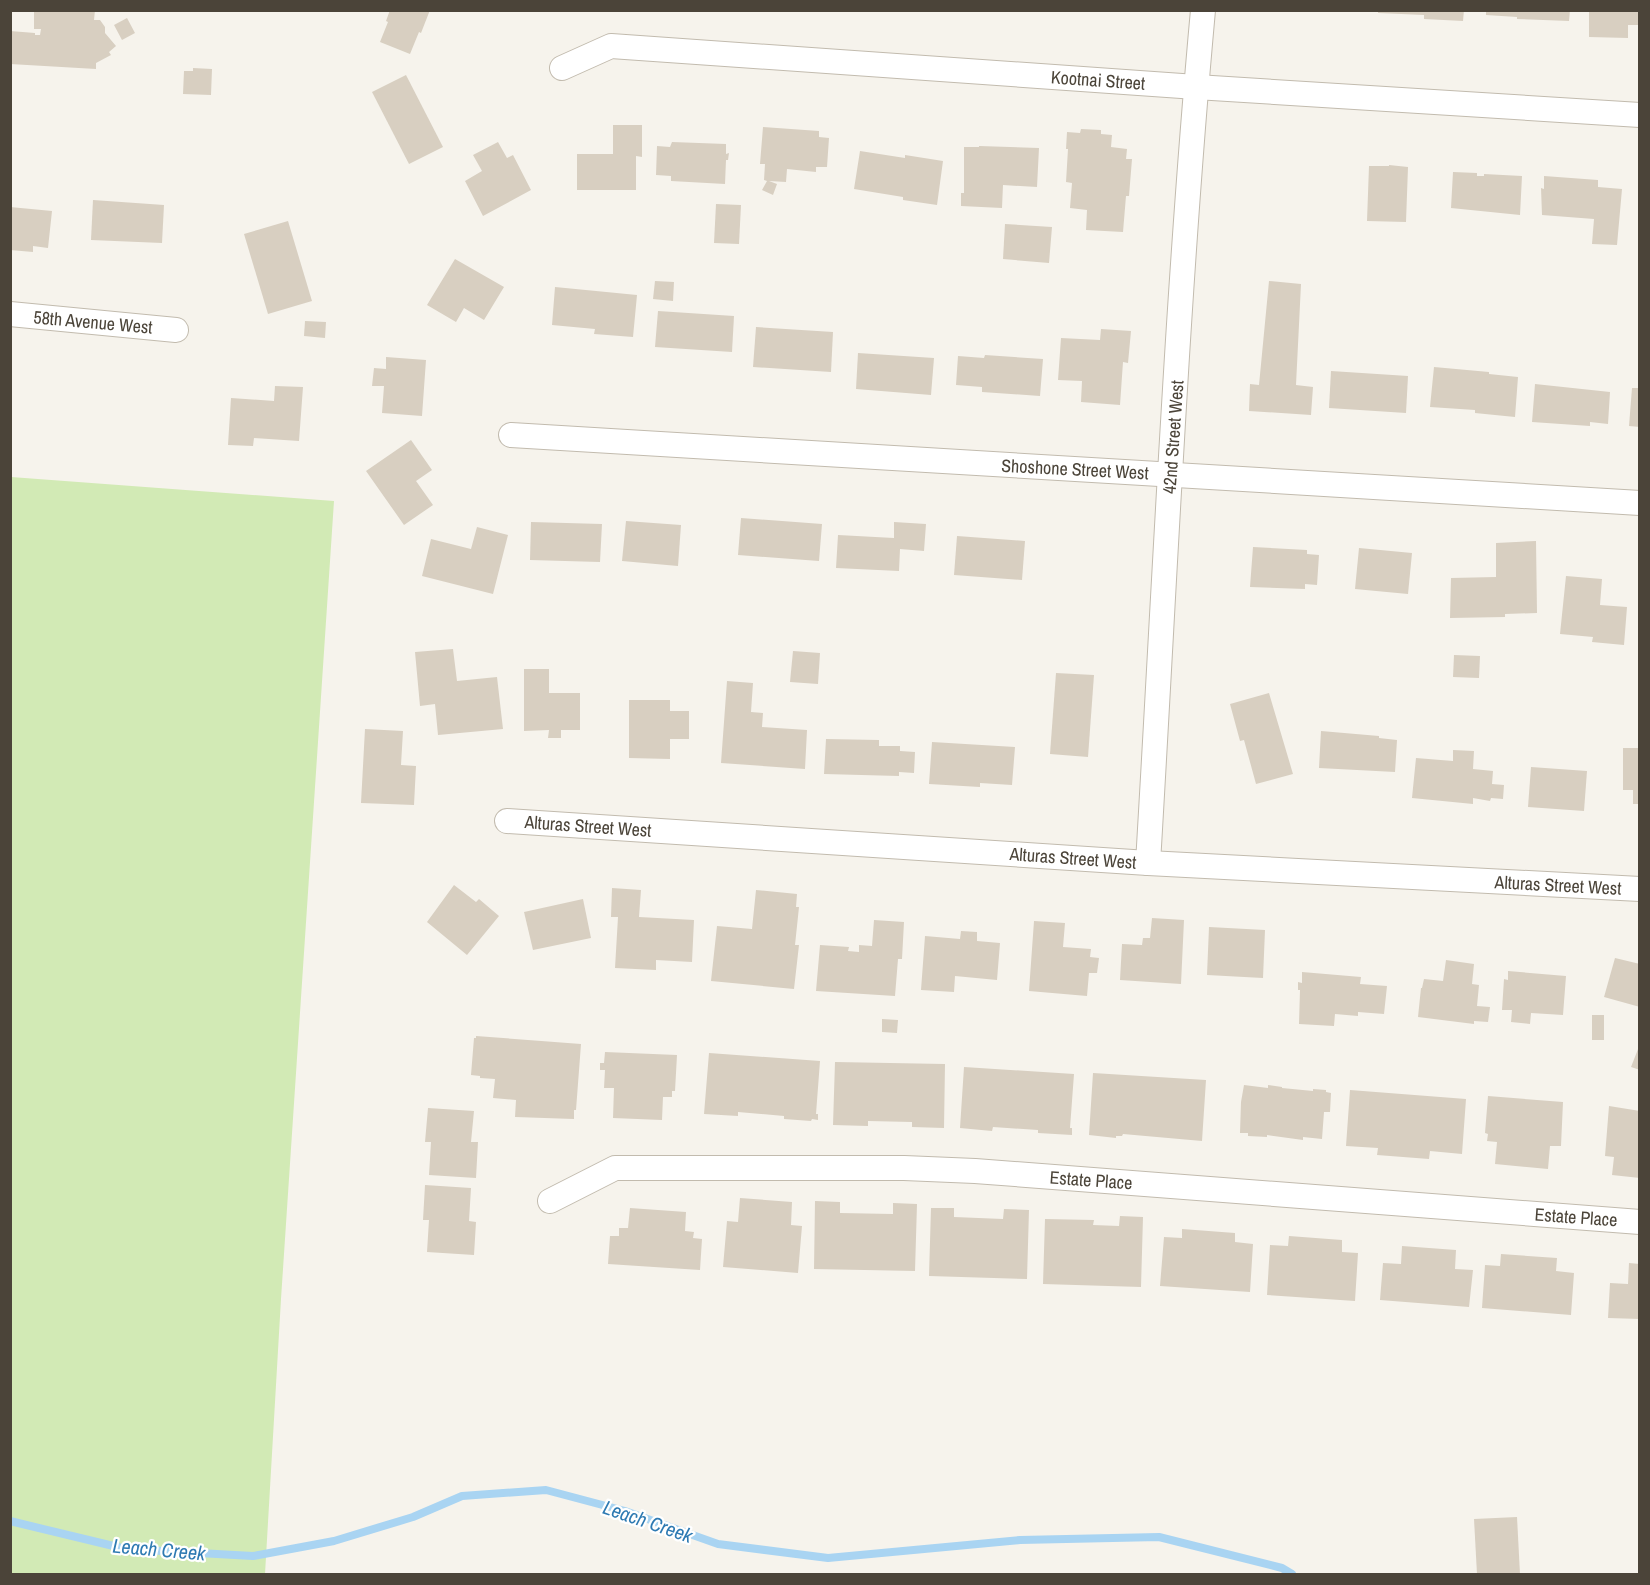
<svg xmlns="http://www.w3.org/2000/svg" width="1650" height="1585" font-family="'Archivo Narrow',sans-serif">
	<rect width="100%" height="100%" fill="#f6f3ec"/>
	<path fill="#d2eab5" d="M11,477L334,501L281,1299L265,1574H11Z"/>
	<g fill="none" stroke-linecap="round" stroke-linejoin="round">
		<path stroke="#a9d4f2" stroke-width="8" d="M10,1521L126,1549L253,1556L334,1541L413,1517L462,1496L546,1490L625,1511L718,1544L828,1558L1020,1540L1159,1537L1282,1568L1292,1574"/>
	</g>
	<g fill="#d8cfc1">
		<path d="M34,10H95L94,20H100L105,27V33L116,46L109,52L111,55L96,63V69L10,64V31L35,33V35H40L41,29H34Z"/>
		<path d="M390,10H430L421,33L419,32L410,54L380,42L388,22L386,21Z"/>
		<path d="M1378,10H1464L1463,21L1424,19V15L1378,13Z"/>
		<path d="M1486,10H1570L1569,21L1517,19V17L1486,15Z"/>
		<path d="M1589,10H1640V25H1628V38L1589,37Z"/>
		<path d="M127,18L135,33L122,40L114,25Z"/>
		<path d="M193,68L212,69L211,95L183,94L184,71H193Z"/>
		<path d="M406,75L443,147L409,164L372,92Z"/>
		<path d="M613,125H642V157L636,156V190H577V154H613Z"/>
		<path d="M763,127L819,131V137L829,138L827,167H816V172L787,169L786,182L769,181L777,184L773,195L762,190L767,181L764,180L765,164H760Z"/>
		<path d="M1081,129L1101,130V134L1112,135L1111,147L1127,149L1126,159H1132L1129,196H1126L1123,232L1086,230L1087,210L1070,208L1072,183L1066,182L1068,149H1066L1067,132L1080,133Z"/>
		<path d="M498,142L507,158L513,155L531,190L483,216L465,181L482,171L473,155Z"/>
		<path d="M672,142L726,144V154L729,153L728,160H726L725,184L671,181V176L656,175L657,146L670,147Z"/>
		<path d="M979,146L1039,148L1037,187L1003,185L1002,208L961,206V193H964V147H979Z"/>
		<path d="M860,151L905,158V155L943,161L937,205L903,200V197L854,189Z"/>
		<path d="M1389,165L1408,167L1406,222L1367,221L1369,166H1389Z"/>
		<path d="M1453,172L1477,173V176H1484V174L1522,176L1520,215L1451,208Z"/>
		<path d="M1544,176L1598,180V187L1622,189L1617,245L1592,244L1594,219L1542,215L1541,188L1544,189Z"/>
		<path d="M93,200L164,205L162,243L91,240Z"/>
		<path d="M716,204L741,205L739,244L714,243Z"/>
		<path d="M10,207L52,211L48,248L33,246V252L10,250Z"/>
		<path d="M288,221L312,301L268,314L244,234Z"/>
		<path d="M1005,224L1052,227L1049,263L1003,259Z"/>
		<path d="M455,259L504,287L484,320L464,308L456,322L427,305Z"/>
		<path d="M655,281L674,282L673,301L653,299Z"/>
		<path d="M1269,281L1301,284L1296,385L1313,387L1311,415L1249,411L1250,384L1259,385Z"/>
		<path d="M555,287L637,295L633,337L594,334L595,329L552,325Z"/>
		<path d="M658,311L734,316L732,352L655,347Z"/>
		<path d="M305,321L326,322L325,338L304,336Z"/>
		<path d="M756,327L833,332L831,372L753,367Z"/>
		<path d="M1101,329L1131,331L1128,363L1123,362L1120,405L1081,402L1082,381L1058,380L1061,338L1100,340Z"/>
		<path d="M858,353L934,358L931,395L856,389Z"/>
		<path d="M985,355L1043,359L1040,396L982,392V387L956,385L958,356L984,358Z"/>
		<path d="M386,357L426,360L422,416L382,413L384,386H372L374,368L386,369Z"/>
		<path d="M1434,367L1489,372V374L1518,377L1515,417L1475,413V410L1430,407Z"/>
		<path d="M1331,371L1408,376L1406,413L1329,408Z"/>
		<path d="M1535,384L1610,392L1608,424L1590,422V426L1532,422Z"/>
		<path d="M275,386L303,387L299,441L254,438L253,446L228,445L231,398L274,401Z"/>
		<path d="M1632,388H1640V427L1629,426Z"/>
		<path d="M411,440L432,470L416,481L433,505L404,525L366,471Z"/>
		<path d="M741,518L822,524L819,561L738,555Z"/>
		<path d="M626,521L681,525L678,566L622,561Z"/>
		<path d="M531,522L602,524L600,562L530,560Z"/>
		<path d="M894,522L926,524L924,551L900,549L899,571L836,568L838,535L894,538Z"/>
		<path d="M477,527L508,535L493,594L422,576L431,539L471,549Z"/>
		<path d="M957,536L1025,541L1022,580L954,575Z"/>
		<path d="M1536,541L1537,613L1505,614V617L1450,618L1451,578L1496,577V543Z"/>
		<path d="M1253,547L1307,550V554L1319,555L1317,585L1305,584V589L1250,587Z"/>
		<path d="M1359,548L1412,553L1408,594L1355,589Z"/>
		<path d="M1566,576L1602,579L1600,605L1627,607L1624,645L1592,642L1593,637L1560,634Z"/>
		<path d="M453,649L457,681L497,677L503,729L438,735L435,704L420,706L415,652Z"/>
		<path d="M793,651L820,653L818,684L790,682Z"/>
		<path d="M1454,655L1480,656L1479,678L1453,677Z"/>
		<path d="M524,669H549V693H580V730H561V738H548L549,730L524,731Z"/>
		<path d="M1056,673L1094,675L1088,757L1050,754Z"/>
		<path d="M727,681L753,683L751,712L763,713L762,727L807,730L805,769L721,763Z"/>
		<path d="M1269,693L1293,774L1256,784L1244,740L1240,741L1230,704Z"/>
		<path d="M629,700H670V711H689V739H670V759L629,758Z"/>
		<path d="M365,729L403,731L401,765L416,766L414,805L361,803Z"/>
		<path d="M1321,731L1379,736V738L1397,740L1395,772L1319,768Z"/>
		<path d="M826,739L879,740V746H900V751L915,752L914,773L899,772V776L824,774Z"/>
		<path d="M932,742L1015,747L1012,785L980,783V787L929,784Z"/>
		<path d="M1623,748H1640V804H1633V790H1623Z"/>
		<path d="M1453,750L1474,751L1473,769L1493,771L1492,784L1504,785L1503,799L1491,798L1490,801L1473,798V804L1412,798L1416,758L1453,761Z"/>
		<path d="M1531,767L1587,771L1584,811L1528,807Z"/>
		<path d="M454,885L476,902L479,899L499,916L467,955L427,922Z"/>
		<path d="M612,888L641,890L639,917L694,920L692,962L656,960V970L615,968L618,917H611Z"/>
		<path d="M756,890L797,894L796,907H799L795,945H799L794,989L711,981L717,926L752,929Z"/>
		<path d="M583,899L591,938L533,950L524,912Z"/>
		<path d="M1152,918L1184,920L1181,984L1120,980L1122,944L1142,945L1143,938H1150Z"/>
		<path d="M874,920L904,922L902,959H898L895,996L816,991L820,945L849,947L848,951L859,952V945L872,946Z"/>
		<path d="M1034,921L1065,923L1063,947L1091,949L1090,957L1099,958L1097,973H1089L1087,996L1029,991Z"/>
		<path d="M1209,927L1265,930L1263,978L1207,975Z"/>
		<path d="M961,931L977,932V941L1000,943L997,980L955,976L954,992L921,990L925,936L960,939Z"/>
		<path d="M1615,958L1640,964V1007L1604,997Z"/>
		<path d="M1446,960L1474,964L1472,984L1479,985L1477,1006L1490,1007L1488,1022L1474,1021V1024L1418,1017L1421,988H1422L1424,979L1443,981Z"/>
		<path d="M1508,971L1566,976L1563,1015L1531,1013L1530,1024L1511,1022L1512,1010H1502L1504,979L1508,980Z"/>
		<path d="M1302,972L1361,977L1360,984L1387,986L1384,1014L1358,1012V1016L1335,1014L1334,1026L1299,1024L1300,990H1298V982L1302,983Z"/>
		<rect x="1592" y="1015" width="12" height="25"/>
		<path d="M882,1019L898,1020L897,1033L882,1032Z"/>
		<path d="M476,1036L581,1044L576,1110H574V1119L515,1117L516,1100L493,1098L495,1079L480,1078V1076L471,1075L474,1038H476Z"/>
		<path d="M1640,1044V1070L1631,1067Z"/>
		<path d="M605,1052L677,1055L675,1091H672V1097H663L662,1120L613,1118L614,1088H604L605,1070H600V1063H604Z"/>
		<path d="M709,1053L820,1061L816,1114H818V1120L812,1119L811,1121L784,1119V1116L738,1112V1116L704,1114Z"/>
		<path d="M835,1062L945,1064L944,1128L912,1127V1122L868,1121V1126L833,1125Z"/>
		<path d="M964,1067L1074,1074L1070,1128H1072V1135L1038,1133V1130L993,1127L992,1131L960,1128Z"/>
		<path d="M1093,1073L1206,1080L1202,1141L1123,1134L1122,1136H1116V1138L1089,1135Z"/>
		<path d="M1244,1085L1268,1088V1085L1282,1087V1088L1313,1091V1089L1326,1090V1092L1331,1093L1330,1112H1324L1322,1139L1303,1137V1140L1267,1135V1137L1248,1136V1133H1240L1241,1102Z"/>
		<path d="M1350,1090L1466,1099L1462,1154L1430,1151L1429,1159L1377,1155L1378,1148L1346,1146Z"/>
		<path d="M1488,1096L1563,1102L1561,1146H1550L1548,1169L1495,1164L1497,1142L1487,1141L1488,1134L1485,1133Z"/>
		<path d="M1609,1106L1640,1111V1178L1612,1175L1614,1157L1605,1156Z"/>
		<path d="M428,1108L474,1111L471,1142H478L476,1178L429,1175L431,1142H425Z"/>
		<path d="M425,1185L471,1188L469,1221L476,1222L474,1255L427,1252L429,1220H423Z"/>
		<path d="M740,1198L792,1202L791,1225L802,1226L798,1273L723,1267L727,1221L738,1222Z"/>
		<path d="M815,1201L840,1202V1213L893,1214V1203L917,1204L915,1271L814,1269Z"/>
		<path d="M630,1208L686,1212L685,1231L694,1232L693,1238L702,1239L700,1270L608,1264L610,1236H619V1228H628Z"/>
		<path d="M931,1208H954V1217L1003,1219L1004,1209L1029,1210L1027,1279L929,1276Z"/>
		<path d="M1120,1216L1143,1217L1141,1287L1043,1284L1045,1219L1094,1220L1093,1225L1119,1226Z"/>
		<path d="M1182,1229L1235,1233V1242L1253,1244L1250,1292L1160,1286L1164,1237L1182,1238Z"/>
		<path d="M1289,1236L1342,1240V1252L1358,1253L1355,1301L1267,1295L1270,1245L1288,1246Z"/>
		<path d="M1402,1246L1456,1250L1455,1269L1473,1270L1469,1307L1380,1300L1383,1263L1401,1264Z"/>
		<path d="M1501,1254L1557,1258L1556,1271L1574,1273L1571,1315L1482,1308L1485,1265L1500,1266Z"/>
		<path d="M1629,1263L1640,1264V1319L1608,1318L1610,1283L1628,1284Z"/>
		<path d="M1517,1517L1520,1574H1477L1474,1519Z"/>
	</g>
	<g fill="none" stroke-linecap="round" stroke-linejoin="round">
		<defs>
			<g id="street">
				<path d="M562,68L611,46L1196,87L1640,115"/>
				<path d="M10,314L176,330"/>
				<path d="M511,435L1640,503"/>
				<path d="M507,821L1148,863L1640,889"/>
				<path d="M1148,863C1165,579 1177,294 1203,10"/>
				<path d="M550,1201L615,1168H904L975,1171L1640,1222"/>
			</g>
		</defs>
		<use href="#street" stroke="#c2bbae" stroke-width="26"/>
		<use href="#street" stroke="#fff" stroke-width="24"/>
	</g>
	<g text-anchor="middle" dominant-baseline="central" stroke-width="4.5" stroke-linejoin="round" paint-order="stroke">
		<g font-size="18" fill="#4b4439" stroke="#fff">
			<text transform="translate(1098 80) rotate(4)">Kootnai Street</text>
			<text transform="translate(93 322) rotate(5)">58th Avenue West</text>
			<text transform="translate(1173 437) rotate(-86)">42nd Street West</text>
			<text transform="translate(1075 469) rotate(3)">Shoshone Street West</text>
			<text transform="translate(588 826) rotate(4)">Alturas Street West</text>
			<text transform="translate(1073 858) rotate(4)">Alturas Street West</text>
			<text transform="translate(1558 885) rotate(3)">Alturas Street West</text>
			<text transform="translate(1091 1180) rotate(4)">Estate Place</text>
			<text transform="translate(1576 1217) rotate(4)">Estate Place</text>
		</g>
		<g font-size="20" font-style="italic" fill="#2e7ab2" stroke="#fff">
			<text transform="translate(648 1521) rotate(19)">Leach Creek</text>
			<text transform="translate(159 1549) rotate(5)">Leach Creek</text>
		</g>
	</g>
	<rect width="1650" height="1585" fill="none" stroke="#4b4439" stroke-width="24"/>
</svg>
